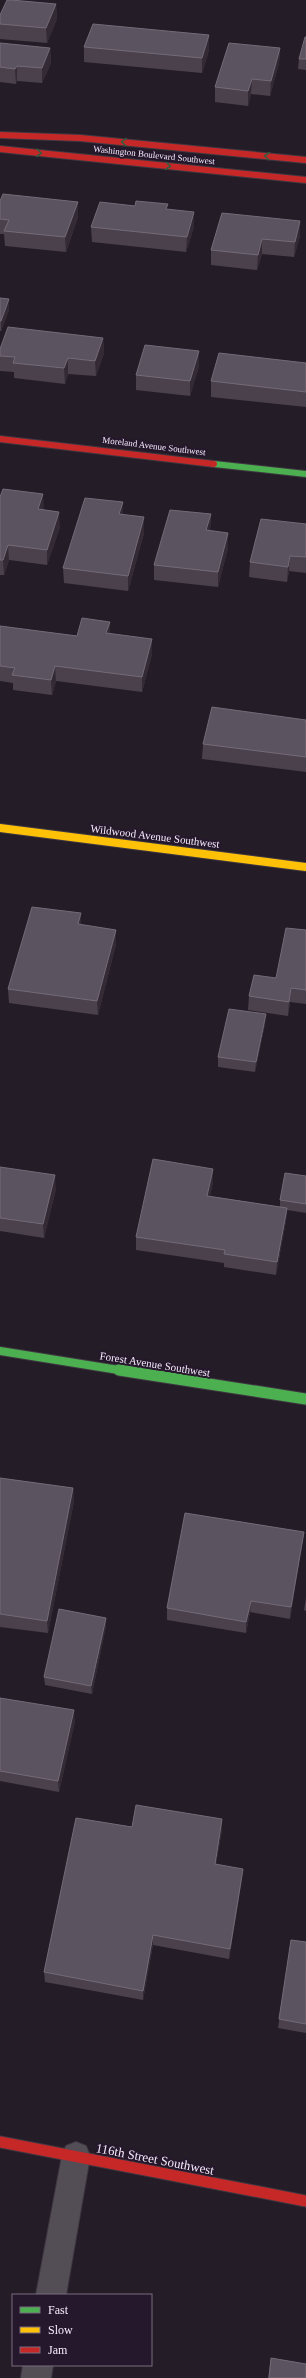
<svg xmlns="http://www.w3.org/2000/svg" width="306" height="2378" font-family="'Times New Roman',serif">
	<rect width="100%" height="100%" fill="#241c27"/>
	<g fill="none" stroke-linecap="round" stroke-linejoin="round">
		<defs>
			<g id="street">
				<path d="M76,2142L86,2146L90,2156L66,2295H36L62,2156L66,2146Z"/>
				<path d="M23,2365H53L51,2378H21Z"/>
			</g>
			<path id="fast-far2" d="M214,464L306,474"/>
			<path id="fast-far1" d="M0,1351L125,1371"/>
			<path id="fast" d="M119,1370L306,1399"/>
			<path id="slow" d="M0,828L306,867"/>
			<g id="jam-far1">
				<path d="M0,135L80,138L306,160"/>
				<path d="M0,149L306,180"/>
				<path d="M0,439L214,464"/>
			</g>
			<path id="jam" d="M0,2142L306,2201"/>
		</defs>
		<use href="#street" stroke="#3f3842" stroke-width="2"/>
		<use href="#fast-far2" stroke="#3f3842" stroke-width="8"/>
		<use href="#fast-far1" stroke="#3f3842" stroke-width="10"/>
		<use href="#fast" stroke="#3f3842" stroke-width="13"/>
		<use href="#slow" stroke="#3f3842" stroke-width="10"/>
		<use href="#jam-far1" stroke="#3f3842" stroke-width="8"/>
		<use href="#jam" stroke="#3f3842" stroke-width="13"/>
		<use href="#street" fill="#534d56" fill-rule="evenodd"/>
		<use href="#fast-far2" stroke="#4caf50" stroke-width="6"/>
		<use href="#fast-far1" stroke="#4caf50" stroke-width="8"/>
		<use href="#fast" stroke="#4caf50" stroke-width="11"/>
		<use href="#slow" stroke="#ffc107" stroke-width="8"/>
		<use href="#jam-far1" stroke="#c62828" stroke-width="6"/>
		<use href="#jam" stroke="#c62828" stroke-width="11"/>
	</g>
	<g fill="#4a414d">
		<path d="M56,4L57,19L47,43L0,39V15Z"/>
		<path d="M306,37V70L298,69L299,59Z"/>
		<path d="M0,43L50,48L51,63L42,83L17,81L16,84L0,82Z"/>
		<path d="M84,47L209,50L202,73L84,62Z"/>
		<path d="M280,48L279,63L270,96L251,94L248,106L215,102V87Z"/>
		<path d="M0,201L78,217L66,252L5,246L4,234H0Z"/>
		<path d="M168,209L194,227L186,252L92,242L91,227Z"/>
		<path d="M222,213L300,236L294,257L262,254L257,270L211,265V250Z"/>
		<path d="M0,298L9,299V310L1,331H0Z"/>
		<path d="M103,338L104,353L96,376L68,374L65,384L14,378V372L0,371V349Z"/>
		<path d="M306,363V407L211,397V381Z"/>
		<path d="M199,366L190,396L136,390V375Z"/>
		<path d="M0,497L44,509V510L60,527L47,565L9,560L4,575H0Z"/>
		<path d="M123,502V515L144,533L128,591L64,583L63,568Z"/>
		<path d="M211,514L210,531L228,533V548L218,587L154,580V565Z"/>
		<path d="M306,524V573L289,571L287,582L249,577L250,562Z"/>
		<path d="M0,626L77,636L110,634L152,654L142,692L56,681L52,695L13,690V683L0,681Z"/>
		<path d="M306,720V772L202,759L203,744Z"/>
		<path d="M81,925L116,930V944L98,1015L9,1003L8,989Z"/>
		<path d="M306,930V1004L290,1002L288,1016L248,1010L249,996L276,978Z"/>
		<path d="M265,1024L255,1072L218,1067V1057Z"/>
		<path d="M0,1167L56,1189L44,1238L0,1231Z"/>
		<path d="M213,1169V1182L210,1196L280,1207V1200L306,1176V1213L287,1210L286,1221L276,1275L224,1267V1263L136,1250V1237Z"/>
		<path d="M0,1478L73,1488L74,1501L48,1633L0,1627Z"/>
		<path d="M304,1532L290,1619L250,1612L246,1633L167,1620V1608Z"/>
		<path d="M306,1598V1611L304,1610Z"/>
		<path d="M106,1618V1626L92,1694L45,1685L44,1677Z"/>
		<path d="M0,1698L75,1721L59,1792L0,1781Z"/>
		<path d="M222,1819V1830L216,1864L242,1879L229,1959L153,1945L143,2000L45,1982L44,1972L132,1827Z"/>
		<path d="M291,1940L306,1942V2033L278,2028Z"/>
		<path d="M271,2358L306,2378H268Z"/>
	</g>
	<g fill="#332a36">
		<path d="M56,4L57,19L47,43L46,28Z"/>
		<path d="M209,35V50L202,73V58Z"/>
		<path d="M50,48L51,63L42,83V68Z"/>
		<path d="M280,48L279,63L270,96L271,81Z"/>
		<path d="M17,66V81L16,84L15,69Z"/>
		<path d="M252,79L251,94L248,106V91Z"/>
		<path d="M78,202V217L66,252L65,237Z"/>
		<path d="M194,212V227L186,252L187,237Z"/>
		<path d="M300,221V236L294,257L295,242Z"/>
		<path d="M262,239V254L257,270L258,255Z"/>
		<path d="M9,299V310L1,331V321Z"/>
		<path d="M103,338L104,353L96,376L95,361Z"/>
		<path d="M199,351V366L190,396V381Z"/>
		<path d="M68,358V374L65,384L64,368Z"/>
		<path d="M43,494L44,509L39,525L38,509Z"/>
		<path d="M123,502V517L119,514Z"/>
		<path d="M59,512L60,527L47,565V550Z"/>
		<path d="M211,514L210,529L206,546V530Z"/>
		<path d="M144,517V533L128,591V576Z"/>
		<path d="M228,533V548L218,587V572Z"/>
		<path d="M8,545L9,560L4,575L3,560Z"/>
		<path d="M290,556L289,571L287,582L288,567Z"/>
		<path d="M110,622V637L106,633Z"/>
		<path d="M152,639V654L142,692V677Z"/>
		<path d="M55,666L56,681L52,695L51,680Z"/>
		<path d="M81,913V928L78,924Z"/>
		<path d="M116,930V944L98,1015L97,1001Z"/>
		<path d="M291,988L290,1002L288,1016L289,1002Z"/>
		<path d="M266,1014L265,1024L255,1072L256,1062Z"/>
		<path d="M213,1169V1182L207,1209V1196Z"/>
		<path d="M55,1175L56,1189L44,1238L43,1224Z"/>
		<path d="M287,1208L286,1221L276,1275L277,1262Z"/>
		<path d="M73,1488L74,1501L48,1633L47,1621Z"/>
		<path d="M304,1532L302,1544L290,1619L291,1607Z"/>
		<path d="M251,1601L250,1612L246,1633V1622Z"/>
		<path d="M106,1618V1626L92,1694L91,1686Z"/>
		<path d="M74,1710L75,1721L59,1792L58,1781Z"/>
		<path d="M222,1819V1830L214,1874L215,1864Z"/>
		<path d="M243,1869L242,1879L229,1959L230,1949Z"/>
		<path d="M153,1935V1945L143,2000V1991Z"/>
	</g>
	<g fill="#5c5360" stroke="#746b78">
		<path d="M7,0H11L56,4L46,28L0,24V15Z"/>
		<path d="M93,24L209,35L202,58L84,47Z"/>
		<path d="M305,37H306V59H299Z"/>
		<path d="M0,43L50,48L42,68L17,66L15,69L0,67Z"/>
		<path d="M229,43L280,48L271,81L252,79L248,91L215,87Z"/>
		<path d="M3,194L78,202L65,237L4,231L9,220L0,219V201Z"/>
		<path d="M136,201L168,204L166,209L194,212L187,237L91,227L100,202L135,206Z"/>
		<path d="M222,213L300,221L295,242L262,239L258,255L211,250Z"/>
		<path d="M0,298L9,299L1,321H0Z"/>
		<path d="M8,327L103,338L95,361L68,358L64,368L13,363L15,357L0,356V349Z"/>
		<path d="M145,345L199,351L190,381L136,375Z"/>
		<path d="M219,353L306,363V392L211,381Z"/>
		<path d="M3,489L43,494L38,509L59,512L47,550L8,545L3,560H0V497Z"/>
		<path d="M85,498L123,502L119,514L144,517L128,576L63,568Z"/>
		<path d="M170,510L211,514L206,530L228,533L218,572L154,565Z"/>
		<path d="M261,519L306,524V557L290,556L288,567L250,562Z"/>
		<path d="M82,618L110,622L106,633L152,639L142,677L55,666L51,680L12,675L15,668L0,666V626L77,636Z"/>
		<path d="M212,707L306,720V757L203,744Z"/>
		<path d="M32,907L81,913L78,924L116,930L97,1001L8,989Z"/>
		<path d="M286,928L306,930V990L291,988L289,1002L249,996L254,975L276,978Z"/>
		<path d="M229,1009L266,1014L256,1062L218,1057Z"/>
		<path d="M153,1159L213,1169L207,1196L287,1208L277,1262L224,1254L225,1250L136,1237Z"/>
		<path d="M0,1167L55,1175L43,1224L0,1218Z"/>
		<path d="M285,1173L306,1176V1204L280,1200Z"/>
		<path d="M0,1478L73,1488L47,1621L0,1614Z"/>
		<path d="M185,1513L304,1532L291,1607L251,1601L246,1622L167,1608Z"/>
		<path d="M59,1609L106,1618L91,1686L44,1677Z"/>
		<path d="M0,1698L74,1710L58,1781L0,1771Z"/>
		<path d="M136,1805L222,1819L215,1864L243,1869L230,1949L153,1935L143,1991L44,1972L76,1818L132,1827Z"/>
		<path d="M291,1940L306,1942V2024L279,2019Z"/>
		<path d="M271,2358L306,2364V2378H269Z"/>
	</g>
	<defs><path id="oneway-chevron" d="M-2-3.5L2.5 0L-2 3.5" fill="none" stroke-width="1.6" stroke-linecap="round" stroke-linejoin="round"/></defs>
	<g stroke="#375b3c">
		<use href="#oneway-chevron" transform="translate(124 142) rotate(-175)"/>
		<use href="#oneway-chevron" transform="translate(39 153) rotate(6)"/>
		<use href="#oneway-chevron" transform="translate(267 156) rotate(-174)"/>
		<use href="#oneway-chevron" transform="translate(168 166) rotate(6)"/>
	</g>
	<g text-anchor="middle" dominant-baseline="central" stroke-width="4" stroke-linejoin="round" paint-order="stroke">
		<g font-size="9" fill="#f6ecfb" stroke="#25172c">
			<text transform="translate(154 155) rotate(6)">Washington Boulevard Southwest</text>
			<text transform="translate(154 446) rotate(7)">Moreland Avenue Southwest</text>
		</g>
		<g font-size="11" fill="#f6ecfb" stroke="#25172c">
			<text transform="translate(155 836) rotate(7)">Wildwood Avenue Southwest</text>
			<text transform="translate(155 1364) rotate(9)">Forest Avenue Southwest</text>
		</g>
		<g font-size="13" fill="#f6ecfb" stroke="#25172c">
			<text transform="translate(155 2159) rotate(11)">116th Street Southwest</text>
		</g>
	</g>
	<rect x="12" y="2294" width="140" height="72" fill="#25172c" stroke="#796c7f"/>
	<rect x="20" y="2307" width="20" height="6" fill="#4caf50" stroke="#796c7f"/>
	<text x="48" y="2314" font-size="12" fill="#f6ecfb">Fast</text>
	<rect x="20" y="2327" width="20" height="6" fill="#ffc107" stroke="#796c7f"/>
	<text x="48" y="2334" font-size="12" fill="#f6ecfb">Slow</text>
	<rect x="20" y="2347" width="20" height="6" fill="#c62828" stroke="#796c7f"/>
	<text x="48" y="2354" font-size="12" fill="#f6ecfb">Jam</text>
</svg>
